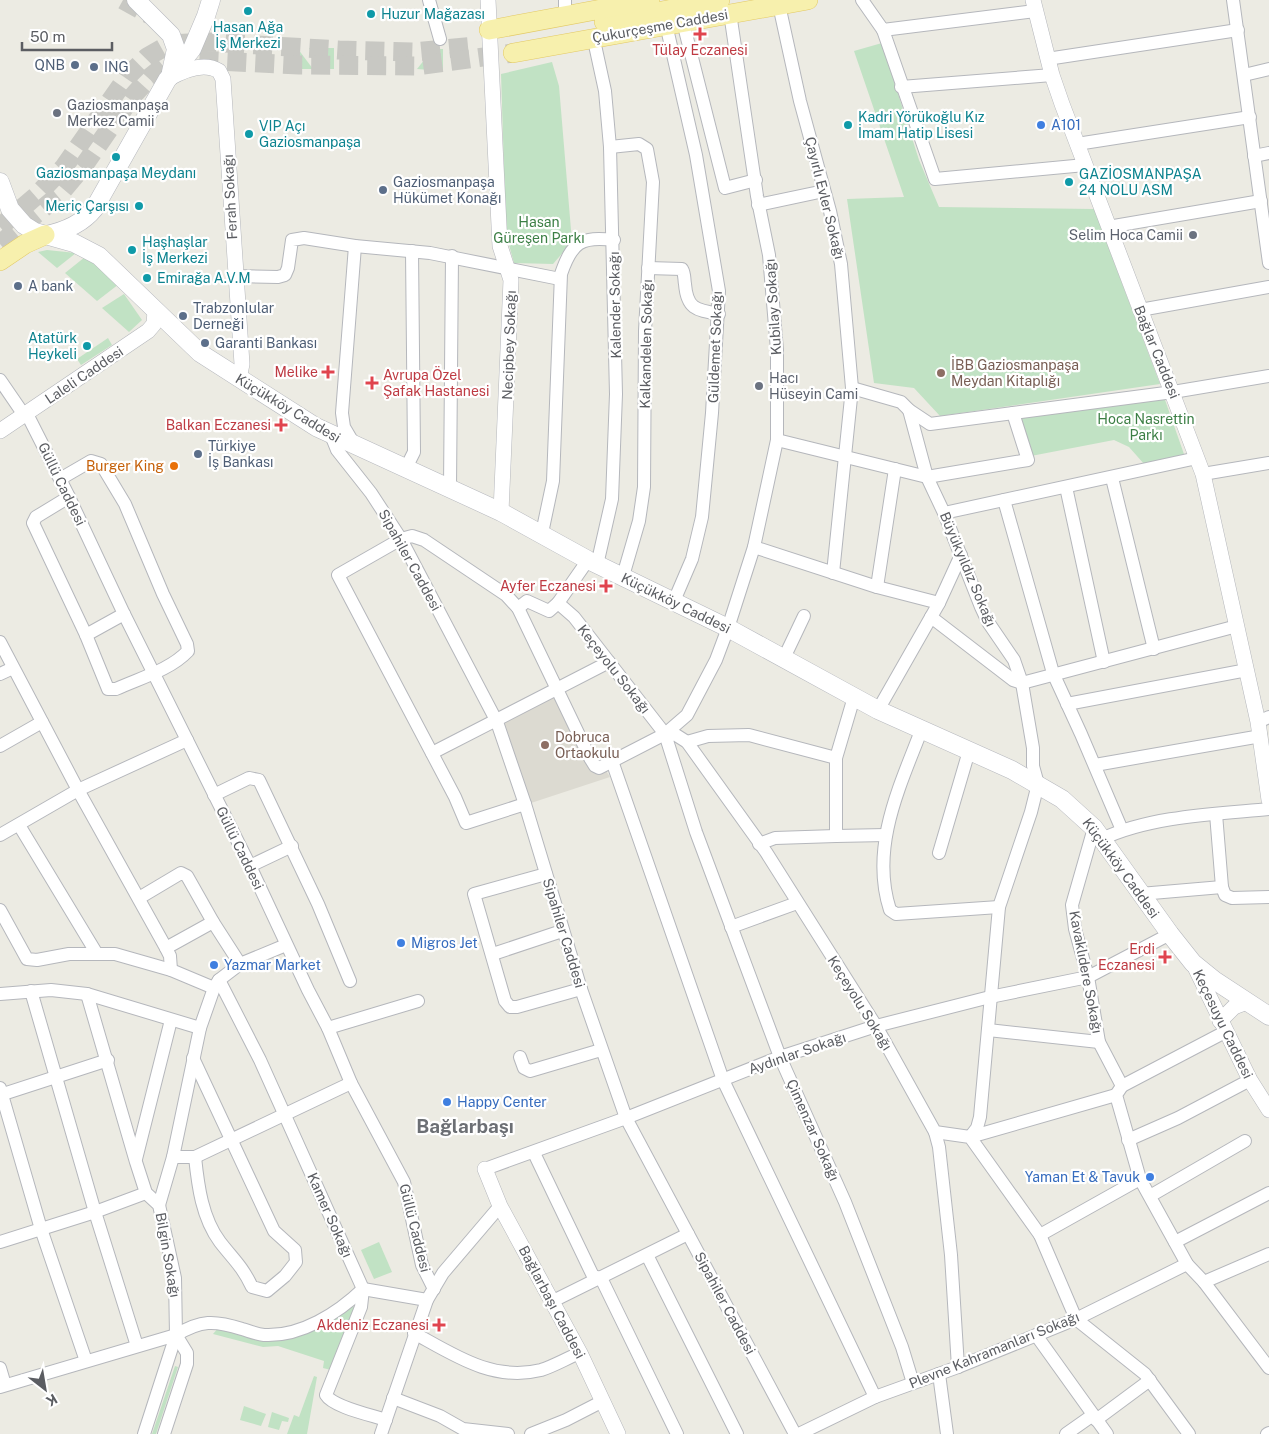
<svg xmlns="http://www.w3.org/2000/svg" width="1269" height="1434" font-family="'Public Sans',sans-serif">
	<rect width="100%" height="100%" fill="#ecebe3"/>
	<path fill="#dcdad1" d="M556,694L591,768L605,769L610,777L531,803L501,722Z"/>
	<g fill="#c1e2c4">
		<path d="M882,43L919,160L939,207L1094,209L1160,384L940,416L914,388L874,383L847,199L904,197L854,51Z"/>
		<path d="M288,48L298,49L313,69H288Z"/>
		<path d="M309,48H334V69H323Z"/>
		<path d="M433,49H443V71L417,69Z"/>
		<path d="M552,62L559,86L572,242L553,264L514,263L506,234L501,74Z"/>
		<path d="M47,250L76,253L57,268L38,252Z"/>
		<path d="M85,257L97,264L119,284L97,301L65,273Z"/>
		<path d="M124,294L142,320L129,332L102,308Z"/>
		<path d="M108,338L112,345L81,365L77,359Z"/>
		<path d="M1164,397L1185,457L1145,465L1129,447L1114,440L1031,456L1018,417Z"/>
		<path d="M379,1242L392,1272L374,1279L361,1250Z"/>
		<path d="M352,1306L355,1307L331,1370L323,1368L324,1361L278,1346L263,1347L213,1334L219,1327L294,1335L317,1329Z"/>
		<path d="M175,1366L178,1367L156,1434H152Z"/>
		<path d="M314,1376L317,1377L307,1434H287L294,1415L299,1417Z"/>
		<path d="M244,1406L266,1414L261,1426L240,1420Z"/>
		<path d="M272,1412L289,1418L288,1422L282,1421L279,1430L268,1427Z"/>
	</g>
	<g fill="none" stroke-linecap="round" stroke-linejoin="round">
		<g stroke="#c8c8c3" stroke-width="19" stroke-dasharray="19 9" stroke-linecap="butt">
			<path d="M123,0L150,15"/>
			<path d="M0,227L36,196L64,167L127,77L147,57L170,44L210,42L339,50L414,52L475,46"/>
			<path d="M0,244L59,195L85,164L131,98L149,78L164,66L177,61L197,60L299,65L417,66L513,53"/>
		</g>
		<defs>
			<g id="minor">
				<path d="M429,0L440,39"/>
				<path d="M565,0V7"/>
				<path d="M862,0L883,30L1035,11"/>
				<path d="M1233,0L1269,263"/>
				<path d="M779,5L800,101L830,211L841,264L852,388L833,573"/>
				<path d="M685,30L725,188L756,180"/>
				<path d="M883,30L935,179L1085,165"/>
				<path d="M668,33L696,155L719,291L712,413L702,517L692,559L674,601"/>
				<path d="M595,45L605,91L610,147L616,394L612,499L597,565"/>
				<path d="M1047,59L1238,30"/>
				<path d="M1244,75L1269,69"/>
				<path d="M901,87L1052,75"/>
				<path d="M1077,144L1250,117"/>
				<path d="M610,147L639,144L647,149L653,182L645,331L644,487L639,521L623,576"/>
				<path d="M1254,156L1269,153"/>
				<path d="M758,205L824,191"/>
				<path d="M1108,227L1261,201"/>
				<path d="M648,268L682,269C685,274 684,279 685,284C687,309 696,310 719,314"/>
				<path d="M235,276L278,277L285,275L288,268L292,240L304,238L355,246L430,253L560,279"/>
				<path d="M1140,310L1269,287"/>
				<path d="M0,380L24,415"/>
				<path d="M852,388L901,402L909,410L930,424L1173,392L1269,376"/>
				<path d="M909,410L927,477L944,513L981,607L988,622L1014,660L1022,683L1033,748V766L1038,784L1031,812L999,907L980,1117L977,1128L970,1137"/>
				<path d="M27,414L69,497L124,614L250,866L308,990L328,1028L351,1083L404,1182L422,1265L434,1289"/>
				<path d="M331,435L337,450L371,493L401,539L497,722L525,804L581,989L626,1118L795,1434"/>
				<path d="M777,440L927,477L1028,460L1013,413"/>
				<path d="M354,444L344,427L342,413L355,246"/>
				<path d="M406,468L414,452L412,251"/>
				<path d="M1203,474L1269,463"/>
				<path d="M1112,478L1154,649"/>
				<path d="M60,479L91,461L101,464L125,504L163,594L187,644L188,651C170,670 140,678 116,689H108L86,635L33,523L36,517L69,497"/>
				<path d="M450,487L452,256"/>
				<path d="M1066,487L1104,662"/>
				<path d="M1004,500L1053,673L1081,734L1122,830"/>
				<path d="M944,513L1197,458"/>
				<path d="M542,533L553,481L561,274C572,242 581,236 614,240"/>
				<path d="M754,547L877,587L939,603"/>
				<path d="M588,560L558,603L574,617L665,734L696,832L780,1057L845,1202L902,1347L913,1383"/>
				<path d="M877,587L895,469"/>
				<path d="M518,608L527,601L549,611L558,603"/>
				<path d="M931,617L1013,680L1022,683L1237,626"/>
				<path d="M86,635L124,614"/>
				<path d="M0,642L78,790L166,948L170,956L171,970"/>
				<path d="M784,658L804,616"/>
				<path d="M0,674L13,668"/>
				<path d="M854,697L836,758V836L886,835"/>
				<path d="M1067,704L1247,670"/>
				<path d="M878,710L939,603L961,555"/>
				<path d="M1258,722L1269,717"/>
				<path d="M921,731C899,788 870,848 890,910L896,914L999,907"/>
				<path d="M665,734L676,735L687,742L766,852L876,1026L935,1132L970,1137L1040,1235L1076,1319L1145,1374L1189,1434"/>
				<path d="M687,742L708,736L749,735L836,758"/>
				<path d="M0,746L42,722"/>
				<path d="M432,753L609,662"/>
				<path d="M612,761L723,1080L875,1397"/>
				<path d="M1095,765L1261,736"/>
				<path d="M214,795L249,778L259,780L318,904L350,981"/>
				<path d="M525,804L466,823L455,797L338,575L401,539L412,536L424,540L506,595L518,608L590,758L595,766L599,768L665,734L687,715L716,660L728,628L754,547L777,440V350L769,255L757,196L730,13"/>
				<path d="M1216,814L1222,887L1225,895L1232,898L1269,897"/>
				<path d="M19,825L97,954"/>
				<path d="M1094,828L1072,905L1075,929L1088,977L1099,1042L1122,1086L1116,1095L1140,1179L1187,1264L1204,1282L1269,1368"/>
				<path d="M0,835L78,790L187,740"/>
				<path d="M1102,839C1150,816 1216,814 1269,809"/>
				<path d="M759,844L775,838L836,836"/>
				<path d="M939,853L969,751"/>
				<path d="M250,866L292,846"/>
				<path d="M546,874L474,894L505,1001L510,1007H517L581,989"/>
				<path d="M1140,894L1222,887"/>
				<path d="M139,898L181,873L187,876L213,922L240,964"/>
				<path d="M0,910L27,959L37,960L69,954H115L171,970L214,988"/>
				<path d="M731,927L797,903"/>
				<path d="M166,948L213,922"/>
				<path d="M493,954L562,931"/>
				<path d="M219,980L260,1060L363,1289L361,1307L326,1395C333,1407 371,1415 386,1420"/>
				<path d="M31,991L95,1212L137,1346"/>
				<path d="M0,994L51,990L87,994L200,1028"/>
				<path d="M87,994L136,1162L146,1193L159,1205L175,1278L176,1335L144,1434"/>
				<path d="M328,1028L418,1001"/>
				<path d="M988,1030L1099,1042"/>
				<path d="M520,1057L524,1068L530,1071L601,1050"/>
				<path d="M193,1058L274,1231L295,1250L296,1262L285,1276L267,1291L252,1287C242,1266 234,1260 220,1242C202,1218 198,1186 195,1157"/>
				<path d="M1122,1086L1225,1032"/>
				<path d="M0,1088L41,1229L86,1361"/>
				<path d="M0,1095L108,1060"/>
				<path d="M935,1132L939,1147L951,1255L958,1367"/>
				<path d="M970,1137L1116,1095"/>
				<path d="M1128,1140L1178,1118L1250,1080"/>
				<path d="M534,1153L593,1276L601,1278L677,1434"/>
				<path d="M173,1157H195L351,1083"/>
				<path d="M136,1159L171,1020"/>
				<path d="M485,1169L626,1118L780,1057L876,1026L990,997L1088,977L1170,934"/>
				<path d="M1150,1196L1245,1141"/>
				<path d="M159,1205L173,1157L200,1028L214,988L219,980L240,964L286,945"/>
				<path d="M1040,1235L1140,1179"/>
				<path d="M0,1242L95,1212L146,1193"/>
				<path d="M1175,1242L1269,1193"/>
				<path d="M647,1255L737,1434"/>
				<path d="M1204,1282L1269,1254"/>
				<path d="M553,1301L688,1234"/>
				<path d="M414,1333C454,1355 493,1382 541,1370C554,1366 567,1358 580,1353"/>
				<path d="M1036,1335L1107,1434"/>
				<path d="M0,1368L5,1385"/>
				<path d="M939,1374L947,1434"/>
				<path d="M0,1387L176,1335C201,1320 214,1320 242,1329C249,1331 256,1334 264,1335C301,1337 338,1313 363,1289L427,1300"/>
				<path d="M393,1398L440,1416L463,1429L508,1434"/>
				<path d="M1096,1420L1150,1380"/>
				<path d="M164,1434L187,1364V1353L176,1335"/>
				<path d="M381,1434L427,1300L443,1273L500,1206"/>
				<path d="M531,1434L566,1420L603,1401"/>
				<path d="M799,1434L875,1397L958,1367L1076,1319L1187,1264"/>
				<path d="M1066,1434L1093,1415"/>
				<path d="M1267,1434L1269,1433"/>
			</g>
			<g id="tertiary">
				<path d="M488,0L500,246L511,280L501,512"/>
				<path d="M1033,0L1052,75L1062,104L1203,474L1258,722L1269,800"/>
				<path d="M168,79C182,71 203,61 219,71L223,79L242,364L239,379"/>
				<path d="M0,431L148,331L154,324L155,311"/>
				<path d="M1193,963L1250,1080L1269,1110"/>
				<path d="M1220,1021L1234,1007L1247,1002"/>
				<path d="M485,1169L500,1206L580,1353L618,1434"/>
			</g>
			<g id="secondary">
				<path d="M136,0L171,35L176,49L171,72"/>
				<path d="M0,182L10,209L24,225L35,232L74,243L99,256L200,353L316,427L501,512L588,560L728,628L878,710L1012,770L1062,799L1094,828L1170,934L1193,963L1214,980L1269,1016"/>
				<path d="M46,235C65,231 82,224 94,209L167,80L192,49L206,16L211,0"/>
			</g>
			<g id="primary">
				<path d="M604,22L720,0"/>
				<path d="M489,30L650,0"/>
				<path d="M513,53L808,0"/>
				<path d="M0,261L25,244L45,235"/>
			</g>
		</defs>
		<use href="#minor" stroke="#b5b7bc" stroke-width="14"/>
		<use href="#tertiary" stroke="#b5b7bc" stroke-width="16"/>
		<use href="#secondary" stroke="#b6b8be" stroke-width="19"/>
		<use href="#primary" stroke="#e3c964" stroke-width="20"/>
		<use href="#minor" stroke="#fff" stroke-width="12"/>
		<use href="#tertiary" stroke="#fff" stroke-width="15"/>
		<use href="#secondary" stroke="#fff" stroke-width="18"/>
		<use href="#primary" stroke="#f7f0ad" stroke-width="19"/>
	</g>
	<g fill="#0f9aa8" stroke="#fff" stroke-width="2">
		<circle cx="248" cy="11" r="5"/>
		<circle cx="371" cy="14" r="5"/>
		<circle cx="848" cy="125" r="5"/>
		<circle cx="249" cy="134" r="5"/>
		<circle cx="116" cy="157" r="5"/>
		<circle cx="1069" cy="182" r="5"/>
		<circle cx="139" cy="206" r="5"/>
		<circle cx="132" cy="250" r="5"/>
		<circle cx="147" cy="278" r="5"/>
		<circle cx="87" cy="346" r="5"/>
	</g>
	<g fill="#e0444e" stroke="#fff" stroke-width="2">
		<path d="M697.5 26.5h5v5h5v5h-5v5h-5v-5h-5v-5h5z"/>
		<path d="M325.5 364.5h5v5h5v5h-5v5h-5v-5h-5v-5h5z"/>
		<path d="M369.5 375.5h5v5h5v5h-5v5h-5v-5h-5v-5h5z"/>
		<path d="M278.5 417.5h5v5h5v5h-5v5h-5v-5h-5v-5h5z"/>
		<path d="M603.5 578.5h5v5h5v5h-5v5h-5v-5h-5v-5h5z"/>
		<path d="M1162.5 949.5h5v5h5v5h-5v5h-5v-5h-5v-5h5z"/>
		<path d="M436.5 1317.5h5v5h5v5h-5v5h-5v-5h-5v-5h5z"/>
	</g>
	<g fill="#5c6f8a" stroke="#fff" stroke-width="2">
		<circle cx="75" cy="65" r="5"/>
		<circle cx="94" cy="67" r="5"/>
		<circle cx="383" cy="190" r="5"/>
		<circle cx="18" cy="286" r="5"/>
		<circle cx="183" cy="316" r="5"/>
		<circle cx="205" cy="343" r="5"/>
		<circle cx="198" cy="454" r="5"/>
	</g>
	<g fill="#6b7280" stroke="#fff" stroke-width="2">
		<circle cx="57" cy="113" r="5"/>
		<circle cx="1193" cy="235" r="5"/>
		<circle cx="759" cy="386" r="5"/>
	</g>
	<g fill="#3f7fe0" stroke="#fff" stroke-width="2">
		<circle cx="1041" cy="125" r="5"/>
		<circle cx="401" cy="943" r="5"/>
		<circle cx="214" cy="965" r="5"/>
		<circle cx="447" cy="1102" r="5"/>
		<circle cx="1150" cy="1177" r="5"/>
	</g>
	<g fill="#8d6e63" stroke="#fff" stroke-width="2">
		<circle cx="941" cy="373" r="5"/>
		<circle cx="545" cy="745" r="5"/>
	</g>
	<circle fill="#e8710a" stroke="#fff" stroke-width="2" cx="174" cy="466" r="5"/>
	<g text-anchor="middle" dominant-baseline="central" stroke-width="4.5" stroke-linejoin="round" paint-order="stroke">
		<g font-size="14" fill="#0d838f" stroke="#fff" text-anchor="start">
			<text x="381" y="14">Huzur Mağazası</text>
			<text x="248" y="27" text-anchor="middle">Hasan Ağa<tspan x="248" dy="16">İş Merkezi</tspan></text>
			<text x="858" y="117">Kadri Yörükoğlu Kız<tspan x="858" dy="16">İmam Hatip Lisesi</tspan></text>
			<text x="259" y="126">VIP Açı<tspan x="259" dy="16">Gaziosmanpaşa</tspan></text>
			<text x="116" y="173" text-anchor="middle">Gaziosmanpaşa Meydanı</text>
			<text x="1079" y="174">GAZİOSMANPAŞA<tspan x="1079" dy="16">24 NOLU ASM</tspan></text>
			<text x="129" y="206" text-anchor="end">Meriç Çarşısı</text>
			<text x="142" y="242">Haşhaşlar<tspan x="142" dy="16">İş Merkezi</tspan></text>
			<text x="157" y="278">Emirağa A.V.M</text>
			<text x="77" y="338" text-anchor="end">Atatürk<tspan x="77" dy="16">Heykeli</tspan></text>
		</g>
		<g font-size="14" fill="#5b5d62" stroke="#fff">
			<text transform="translate(660 26) rotate(-10)">Çukurçeşme Caddesi</text>
			<text transform="translate(230 197) rotate(-93)">Ferah Sokağı</text>
			<text transform="translate(825 198) rotate(76)">Çayırlı Evler Sokağı</text>
			<text transform="translate(615 305) rotate(-91)">Kalender Sokağı</text>
			<text transform="translate(773 307) rotate(-94)">Kubilay Sokağı</text>
			<text transform="translate(646 344) rotate(-89)">Kalkandelen Sokağı</text>
			<text transform="translate(509 345) rotate(-88)">Necipbey Sokağı</text>
			<text transform="translate(715 347) rotate(-88)">Güldemet Sokağı</text>
			<text transform="translate(1157 352) rotate(68)">Bağlar Caddesi</text>
			<text transform="translate(84 375) rotate(-34)">Laleli Caddesi</text>
			<text transform="translate(288 408) rotate(31)">Küçükköy Caddesi</text>
			<text transform="translate(62 484) rotate(64)">Güllü Caddesi</text>
			<text transform="translate(410 560) rotate(61)">Sipahiler Caddesi</text>
			<text transform="translate(968 569) rotate(67)">Büyükyıldız Sokağı</text>
			<text transform="translate(676 603) rotate(26)">Küçükköy Caddesi</text>
			<text transform="translate(614 669) rotate(52)">Keçeyolu Sokağı</text>
			<text transform="translate(240 848) rotate(64)">Güllü Caddesi</text>
			<text transform="translate(1121 868) rotate(54)">Küçükköy Caddesi</text>
			<text transform="translate(564 933) rotate(73)">Sipahiler Caddesi</text>
			<text transform="translate(1086 972) rotate(79)">Kavaklıdere Sokağı</text>
			<text transform="translate(860 1003) rotate(58)">Keçeyolu Sokağı</text>
			<text transform="translate(1223 1024) rotate(64)">Keçesuyu Caddesi</text>
			<text transform="translate(797 1053) rotate(-19)">Aydınlar Sokağı</text>
			<text transform="translate(813 1130) rotate(66)">Çimenzar Sokağı</text>
			<text transform="translate(330 1215) rotate(66)">Kamer Sokağı</text>
			<text transform="translate(415 1228) rotate(76)">Güllü Caddesi</text>
			<text transform="translate(168 1255) rotate(80)">Bilgin Sokağı</text>
			<text transform="translate(552 1302) rotate(62)">Bağlarbaşı Caddesi</text>
			<text transform="translate(725 1303) rotate(62)">Sipahiler Caddesi</text>
			<text transform="translate(994 1350) rotate(-22)">Plevne Kahramanları Sokağı</text>
		</g>
		<g font-size="14" fill="#be3a42" stroke="#fff" text-anchor="end">
			<text x="700" y="50" text-anchor="middle">Tülay Eczanesi</text>
			<text x="318" y="372">Melike</text>
			<text x="383" y="375" text-anchor="start">Avrupa Özel<tspan x="383" dy="16">Şafak Hastanesi</tspan></text>
			<text x="271" y="425">Balkan Eczanesi</text>
			<text x="596" y="586">Ayfer Eczanesi</text>
			<text x="1155" y="949">Erdi<tspan x="1155" dy="16">Eczanesi</tspan></text>
			<text x="429" y="1325">Akdeniz Eczanesi</text>
		</g>
		<g font-size="14" fill="#4e5e75" stroke="#fff" text-anchor="start">
			<text x="65" y="65" text-anchor="end">QNB</text>
			<text x="104" y="67">ING</text>
			<text x="393" y="182">Gaziosmanpaşa<tspan x="393" dy="16">Hükümet Konağı</tspan></text>
			<text x="28" y="286">A bank</text>
			<text x="193" y="308">Trabzonlular<tspan x="193" dy="16">Derneği</tspan></text>
			<text x="215" y="343">Garanti Bankası</text>
			<text x="208" y="446">Türkiye<tspan x="208" dy="16">İş Bankası</tspan></text>
		</g>
		<g font-size="14" fill="#5b616d" stroke="#fff" text-anchor="start">
			<text x="67" y="105">Gaziosmanpaşa<tspan x="67" dy="16">Merkez Camii</tspan></text>
			<text x="1183" y="235" text-anchor="end">Selim Hoca Camii</text>
			<text x="769" y="378">Hacı<tspan x="769" dy="16">Hüseyin Cami</tspan></text>
		</g>
		<g font-size="14" fill="#366cbe" stroke="#fff" text-anchor="start">
			<text x="1051" y="125">A101</text>
			<text x="411" y="943">Migros Jet</text>
			<text x="224" y="965">Yazmar Market</text>
			<text x="457" y="1102">Happy Center</text>
			<text x="1140" y="1177" text-anchor="end">Yaman Et &amp; Tavuk</text>
		</g>
		<g font-size="14" fill="#3c7f45" stroke="#fff">
			<text x="539" y="222">Hasan<tspan x="539" dy="16">Güreşen Parkı</tspan></text>
			<text x="1146" y="419">Hoca Nasrettin<tspan x="1146" dy="16">Parkı</tspan></text>
		</g>
		<g font-size="14" fill="#785e54" stroke="#fff" text-anchor="start">
			<text x="951" y="365">İBB Gaziosmanpaşa<tspan x="951" dy="16">Meydan Kitaplığı</tspan></text>
			<text x="555" y="737">Dobruca<tspan x="555" dy="16">Ortaokulu</tspan></text>
		</g>
		<g font-size="14" fill="#c56008" stroke="#fff" text-anchor="end">
			<text x="164" y="466">Burger King</text>
		</g>
		<g font-size="19" font-weight="bold" fill="#6c6f74" stroke="#fff">
			<text x="465" y="1126">Bağlarbaşı</text>
		</g>
	</g>
	<g transform="translate(45 1389) rotate(149)" stroke="#ffffff" stroke-width="4" paint-order="stroke">
	<path d="M0-4L9 19L0 12L-9 19Z" fill="#5b5d62"/>
	<text y="-8" font-size="14" font-weight="bold" text-anchor="middle" fill="#5b5d62">K</text>
	</g>
	<path d="M22 42v8h90v-8" fill="none" stroke="#5b5d62" stroke-width="2.5"/>
	<text x="30" y="42" font-size="15" fill="#5b5d62" stroke="#ffffff" stroke-width="4" paint-order="stroke">50 m</text>
</svg>
